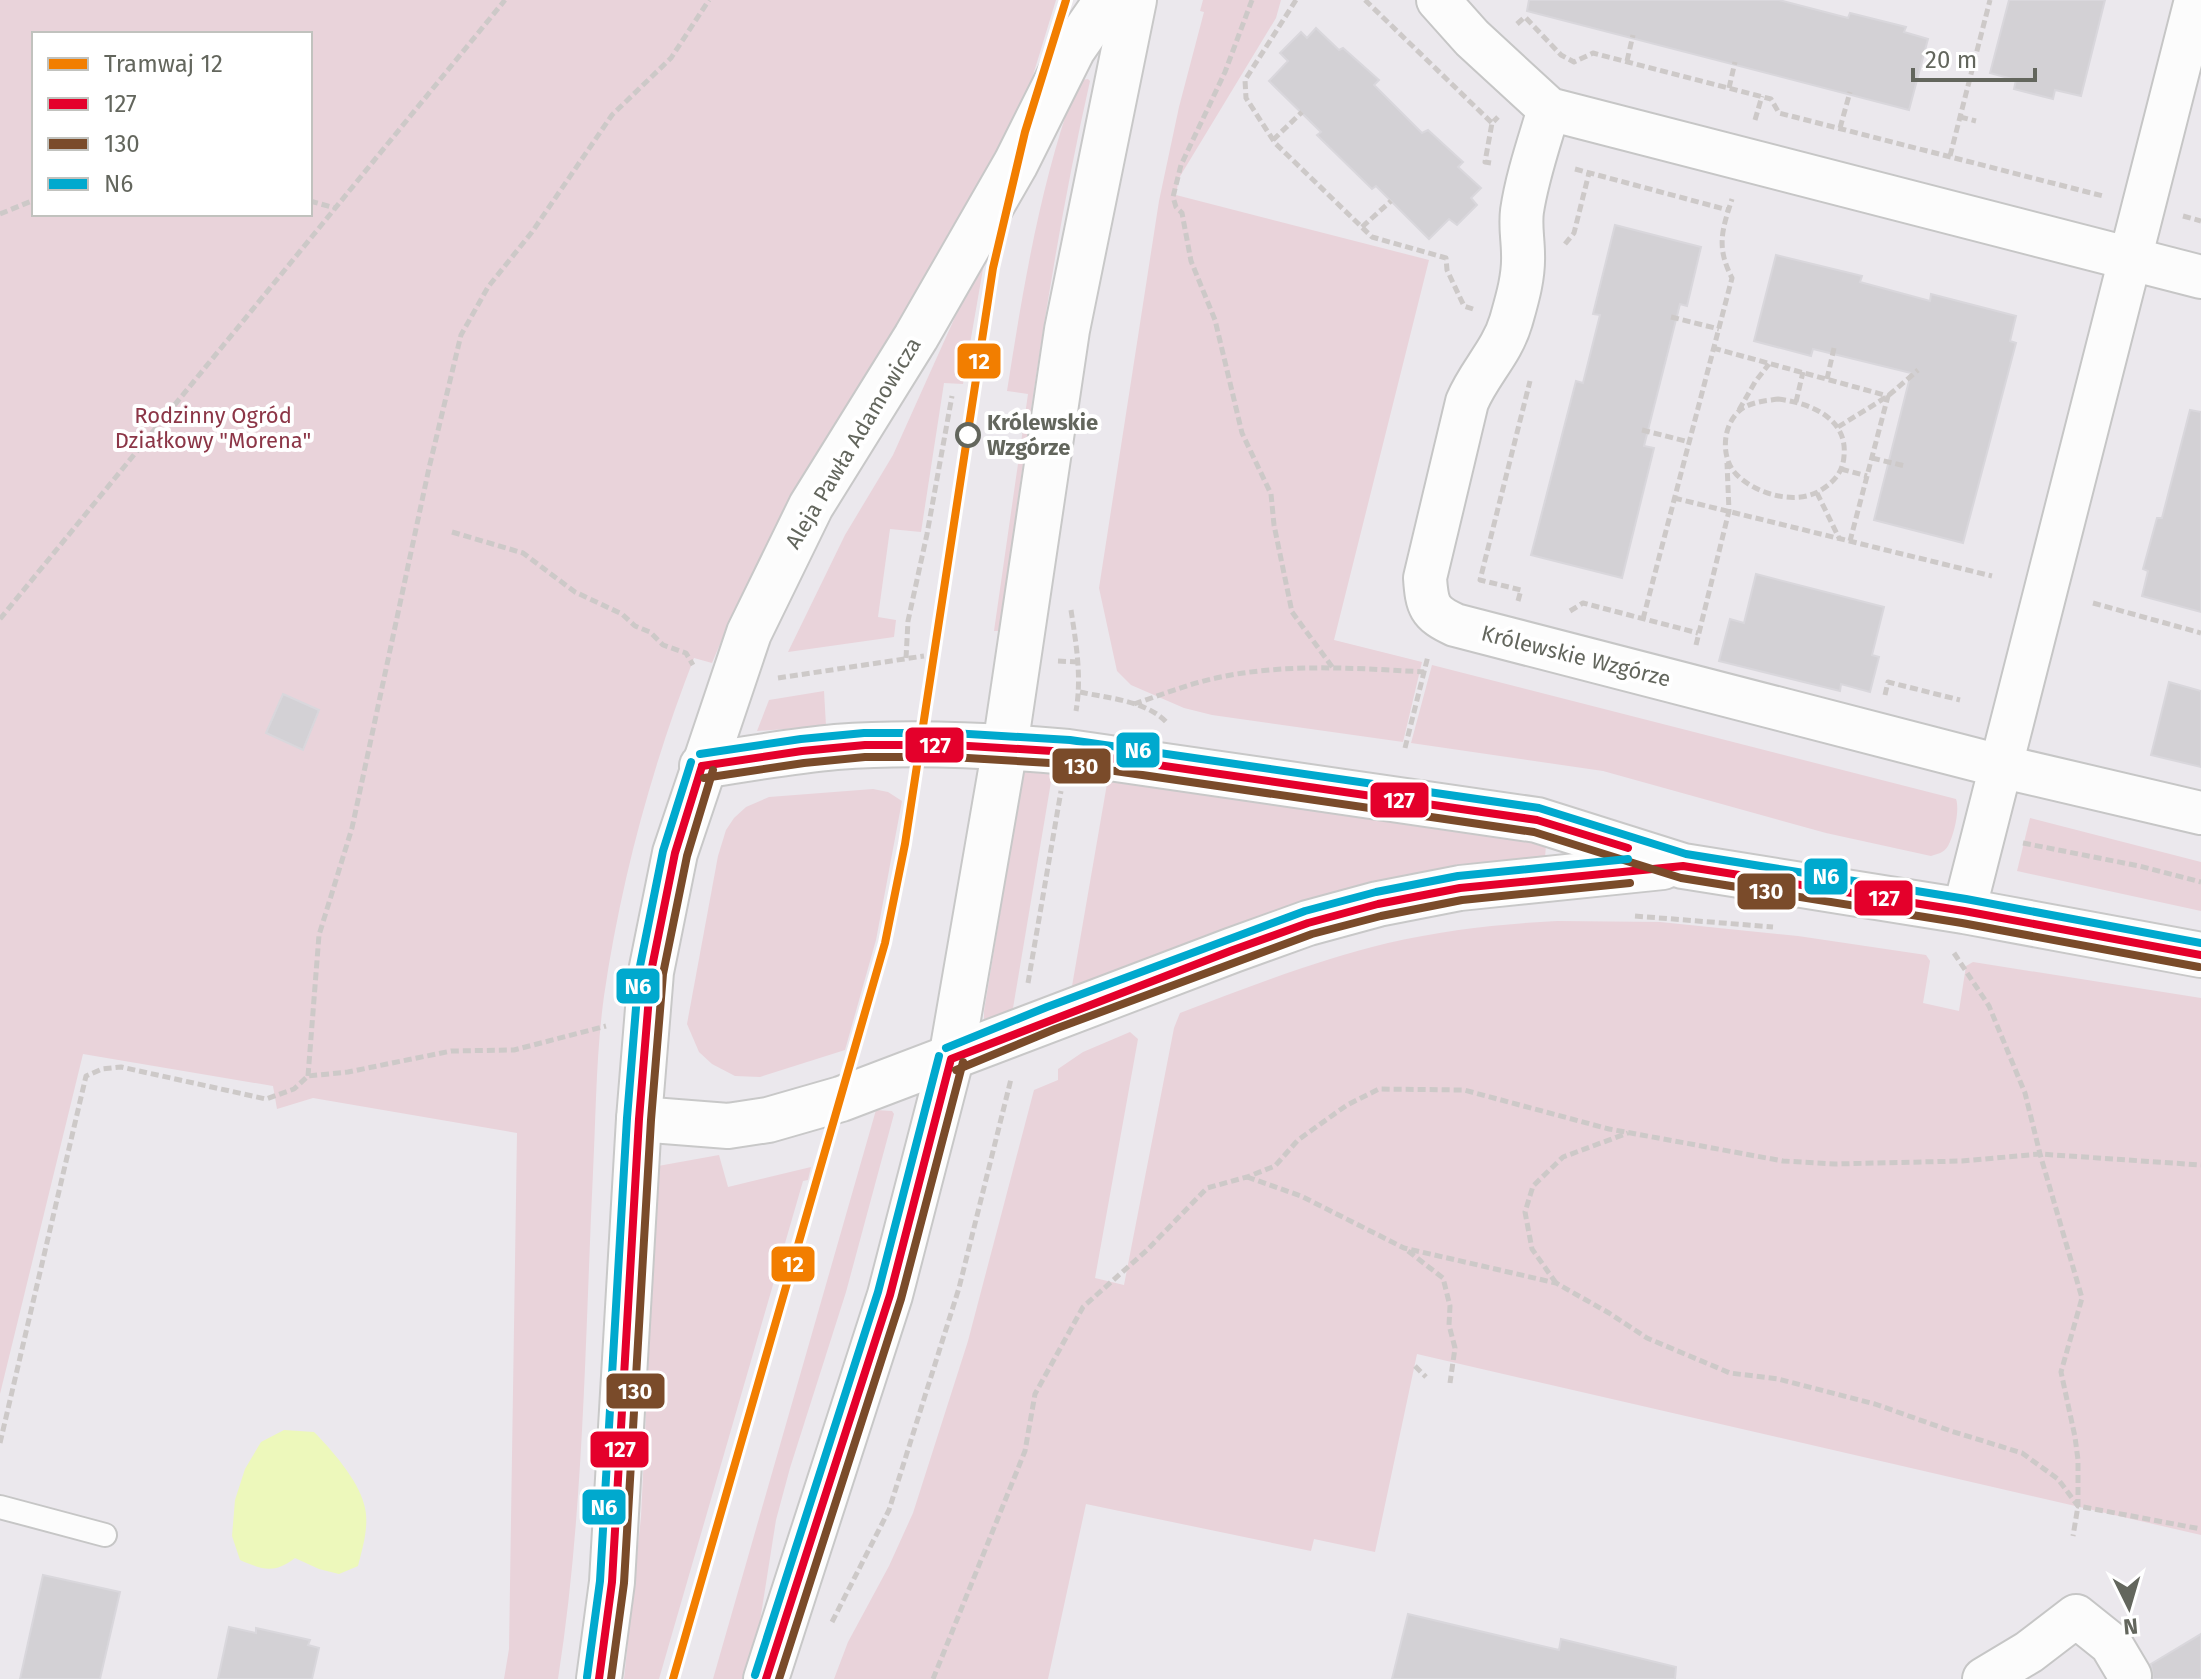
<svg xmlns="http://www.w3.org/2000/svg" width="2201" height="1679" font-family="'Fira Sans',sans-serif">
	<rect width="100%" height="100%" fill="#ebe8ed"/>
	<g fill="#e9d3da" fill-rule="evenodd">
		<path d="M0,0H1056L1009,154L813,460L774,529L734,611L712,663L694,658C652,766 621,880 604,996C596,1054 596,1114 593,1172C585,1339 584,1513 558,1679H504L509,1649L517,1133L313,1098L277,1109L273,1086L83,1054L0,1394ZM34,34H310V214H34Z"/>
		<path d="M1203,0H1281L1276,18L1179,178L1176,195L1429,260L1334,640L1422,662L1403,742L1212,715L1184,708L1131,685L1117,671L1099,588L1159,201L1179,107L1204,12L1200,11Z"/>
		<path d="M1088,79L1090,81C1049,262 1026,447 999,631H994L1028,394L1007,391C1023,289 1040,185 1075,88L1082,80Z"/>
		<path d="M987,246L963,384L944,383L921,532L890,529L878,617L896,620L894,637L788,652L845,535L893,455Z"/>
		<path d="M1432,665L1956,799C1960,810 1954,835 1948,846C1944,853 1937,854 1931,856L1826,833L1603,771L1411,743Z"/>
		<path d="M824,691L826,726L757,731L769,700Z"/>
		<path d="M1024,768L1053,770L1012,1014L990,1022L984,1020V1011Z"/>
		<path d="M1108,778L1532,839L1546,845L1545,858L1071,992Z"/>
		<path d="M873,789L888,792L902,801L876,940L845,1050L760,1077L735,1076L712,1064L699,1052L687,1024L718,856L726,830L734,818L746,807L769,797Z"/>
		<path d="M2030,818L2201,862V911L2017,871Z"/>
		<path d="M1557,921L1660,922L1798,936L1926,955L1930,961L1923,1003L1959,1011L1966,966L1973,962L2201,998V1535L1417,1354L1375,1552L1314,1539L1311,1551L1086,1504L1048,1679H834L848,1642L889,1566L913,1513L968,1341L1034,1090L1058,1080V1069L1083,1052L1130,1032L1138,1039L1095,1278L1124,1285L1174,1028L1180,1013C1248,987 1317,960 1388,943C1444,930 1500,924 1557,921Z"/>
		<path d="M876,1110L892,1111L894,1114L846,1292L790,1468L776,1520L760,1621L742,1679H713Z"/>
		<path d="M719,1155L728,1187L811,1167L808,1180L803,1181L659,1679H624L641,1517L658,1166Z"/>
	</g>
	<path fill="#edf8bb" d="M284,1430L314,1432C331,1449 358,1480 364,1504C370,1524 363,1546 358,1566L339,1574L319,1569L295,1558C274,1574 263,1570 240,1560L232,1536L235,1500L245,1469L261,1442Z"/>
	<g fill="#d3d1d5" stroke="#d9d7dc" stroke-width="2">
		<path d="M1529,0H1779L1848,18L1850,13L1906,27L1904,32L1928,39L1909,110L1527,11Z"/>
		<path d="M2009,0H2105L2081,96L2055,90L2053,99L2014,89L2016,80L1990,73Z"/>
		<path d="M1316,28L1339,50L1343,48L1379,80L1374,85L1422,133L1428,130L1463,162L1458,167L1481,188L1471,198L1477,205L1457,225L1449,219L1429,239L1376,186L1372,189L1317,135L1321,132L1269,81L1288,61L1280,53L1301,32L1307,38Z"/>
		<path d="M1615,225L1701,247L1687,306L1680,304L1644,446L1654,448L1622,578L1531,555L1576,381L1583,383L1600,315L1593,314Z"/>
		<path d="M1776,255L1862,276L1860,282L1930,301L1931,294L2016,316L2010,341L2016,343L1963,543L1874,520L1911,373L1813,349L1811,356L1754,341Z"/>
		<path d="M2190,410L2201,412V612L2142,596L2148,571L2143,569L2157,518H2162Z"/>
		<path d="M1756,574L1884,607L1872,655L1879,657L1870,692L1841,684L1840,691L1719,661L1730,619L1744,623Z"/>
		<path d="M2169,682L2201,691V767L2151,755Z"/>
		<path d="M283,694L319,710L303,750L266,733Z"/>
		<path d="M43,1575L120,1592L100,1679H20Z"/>
		<path d="M1408,1614L1559,1650L1561,1639L1676,1667L1675,1679H1392Z"/>
		<path d="M229,1627L256,1633V1628L310,1640L308,1645L319,1648L312,1679H218Z"/>
		<path d="M2201,1634V1679H2153L2151,1664Z"/>
	</g>
	<g fill="none" stroke-linecap="round" stroke-linejoin="round">
		<defs>
			<path id="lane" d="M0,1507L105,1535"/>
			<g id="street">
				<path d="M1438,0L1472,38L1549,109L2201,277"/>
				<path d="M1549,109C1539,143 1527,177 1522,211C1520,226 1523,240 1523,254C1524,277 1517,300 1511,321C1502,352 1479,373 1467,402L1425,578C1427,606 1429,613 1455,625L2000,766L2201,813"/>
				<path d="M1964,911L2196,0"/>
				<path d="M1984,1679L2029,1652L2076,1616L2111,1644L2130,1676"/>
			</g>
			<g id="secondary">
				<path d="M702,766C747,759 791,751 836,747C912,741 991,745 1068,752L1537,820L1683,866L1964,911L2201,955"/>
				<path d="M639,1119L728,1126L768,1120L841,1099L1233,950L1308,923L1378,904L1460,888L1663,867"/>
				<path d="M599,1679L612,1582L639,1119L651,972L675,853L749,633L811,506L916,337L1016,163L1073,49L1107,0"/>
				<path d="M766,1679L890,1295L951,1059L1005,747L1067,330L1134,0"/>
			</g>
		</defs>
		<use href="#lane" stroke="#c6c6c6" stroke-width="26"/>
		<use href="#street" stroke="#c6c6c6" stroke-width="46"/>
		<use href="#secondary" stroke="#c8c8c8" stroke-width="48"/>
		<g stroke="#cdc9c8" stroke-width="5" stroke-dasharray="8 4" stroke-linecap="butt">
			<path d="M1252,0L1225,72L1181,165L1173,197L1176,207L1182,213L1191,261L1215,320L1242,433L1271,494L1274,525L1292,612L1333,668"/>
			<path d="M1296,0L1245,80L1246,98L1275,143L1372,237L1446,258L1447,270L1464,306L1473,309"/>
			<path d="M1365,0L1492,123"/>
			<path d="M1517,24L1525,17L1561,55L1574,62L1593,53L1771,99L1779,113L2103,196"/>
			<path d="M1627,61L1633,35"/>
			<path d="M1729,88L1735,62"/>
			<path d="M1960,117L1976,121"/>
			<path d="M1755,120L1762,96"/>
			<path d="M1840,128L1850,92"/>
			<path d="M1273,140L1302,112"/>
			<path d="M1950,156L1990,0"/>
			<path d="M1491,163L1485,162L1492,123L1498,117"/>
			<path d="M1575,169L1728,210"/>
			<path d="M310,201L335,208"/>
			<path d="M0,214L34,200"/>
			<path d="M2183,216L2201,221"/>
			<path d="M1362,227L1391,201"/>
			<path d="M1565,244L1574,233L1589,173"/>
			<path d="M1671,317L1719,329"/>
			<path d="M1713,348L1888,396L1850,541"/>
			<path d="M1827,379L1834,348"/>
			<path d="M1778,399C1810,403 1848,418 1844,456C1843,472 1834,482 1821,490C1797,506 1755,494 1736,474C1721,458 1722,428 1738,412C1748,402 1765,401 1778,399Z"/>
			<path d="M1796,402L1803,372"/>
			<path d="M1739,410L1755,382L1769,364"/>
			<path d="M1838,427L1888,396L1918,370"/>
			<path d="M1642,430L1689,442"/>
			<path d="M1872,458L1905,466"/>
			<path d="M1841,469L1867,476"/>
			<path d="M1817,493L1839,538"/>
			<path d="M1674,498L1992,576"/>
			<path d="M452,532L523,553L575,592L622,614L635,626L650,632L663,645L686,653L693,665"/>
			<path d="M1518,601L1521,590L1480,580L1530,381"/>
			<path d="M2093,603L2201,633"/>
			<path d="M1071,610C1076,643 1082,677 1076,711"/>
			<path d="M1570,611L1583,603L1698,633"/>
			<path d="M0,619L505,0"/>
			<path d="M1643,619L1732,278C1716,247 1722,230 1732,199"/>
			<path d="M1696,645L1729,511L1727,463"/>
			<path d="M906,658L908,621L927,534L952,396"/>
			<path d="M1058,661L1078,662"/>
			<path d="M778,678L924,656"/>
			<path d="M1080,692C1107,698 1149,701 1168,724"/>
			<path d="M1885,695L1888,682L1960,700"/>
			<path d="M1134,704C1161,695 1188,684 1216,678C1283,663 1356,668 1424,672"/>
			<path d="M1405,748L1428,656"/>
			<path d="M2023,843L2139,866L2201,882"/>
			<path d="M1635,916L1773,927"/>
			<path d="M1954,953L1989,1006L2025,1093L2040,1154L2082,1298L2061,1372L2075,1437L2078,1460V1506L2073,1536"/>
			<path d="M1028,983L1061,791"/>
			<path d="M308,1076L319,935L352,828L429,468L461,335L488,287L532,232L612,115L671,58L709,0"/>
			<path d="M1247,1177L1301,1196L1404,1248L1556,1283L1609,1313L1647,1338L1730,1373L1778,1379L1875,1404L1951,1431L2022,1453L2058,1479L2078,1506L2201,1529"/>
			<path d="M1408,1251L1443,1278L1450,1306L1449,1325L1455,1348L1450,1383"/>
			<path d="M1556,1283L1532,1249L1525,1212L1533,1186L1563,1157L1628,1133"/>
			<path d="M1415,1366L1426,1377"/>
			<path d="M0,1443L86,1076L102,1069L121,1067L266,1099L294,1089L308,1076L348,1072L451,1051L514,1050L606,1026"/>
			<path d="M832,1622L889,1510L959,1288L1011,1079"/>
			<path d="M933,1679L1025,1451L1035,1394L1083,1307L1147,1250L1207,1188L1247,1177L1275,1166L1298,1140L1347,1105L1379,1089L1464,1090L1609,1129L1783,1161L1835,1164L1962,1161L2040,1154L2201,1165"/>
		</g>
		<use href="#lane" stroke="#fcfcfc" stroke-width="22"/>
		<use href="#street" stroke="#fcfcfc" stroke-width="42"/>
		<use href="#secondary" stroke="#fcfcfc" stroke-width="44"/>
		<defs>
			<g id="bus-1">
				<path d="M702,766L802,751L865,745H952L1068,752L1537,820L1628,848"/>
				<path d="M599,1679L612,1582L639,1119L651,972L675,853L702,766"/>
				<path d="M766,1679L890,1295L951,1059L1233,950L1308,923L1378,904L1460,888L1683,866L1964,911L2201,955"/>
			</g>
			<g id="bus-2">
				<path d="M704,778L804,763L865,757H951L1067,764L1534,832L1681,878L1962,923L2199,967"/>
				<path d="M956,1070L1055,1029L1312,934L1381,916L1462,900L1630,883"/>
				<path d="M611,1679L624,1583L651,1120L663,974L687,856L713,770"/>
				<path d="M779,1679L901,1299L963,1062"/>
			</g>
			<g id="bus-3">
				<path d="M700,754L801,739L864,733H952L1070,740L1539,808L1686,854L1966,899L2201,943"/>
				<path d="M946,1048L1047,1007L1305,911L1376,892L1458,876L1628,859"/>
				<path d="M755,1675L878,1292L939,1056"/>
				<path d="M587,1677L600,1581L627,1118L639,971L663,851L691,762"/>
			</g>
		</defs>
		<use href="#bus-1" stroke="#fff" stroke-width="14"/>
		<use href="#bus-2" stroke="#fff" stroke-width="14"/>
		<use href="#bus-3" stroke="#fff" stroke-width="14"/>
		<use href="#bus-1" stroke="#e4002b" stroke-width="8"/>
		<use href="#bus-2" stroke="#7a4b2a" stroke-width="8"/>
		<use href="#bus-3" stroke="#00a9ce" stroke-width="8"/>
		<defs>
			<path id="tram-1" d="M673,1679L885,943L905,844L993,268L1025,132L1066,0"/>
		</defs>
		<use href="#tram-1" stroke="#fff" stroke-width="14"/>
		<use href="#tram-1" stroke="#f27e00" stroke-width="8"/>
	</g>
	<circle fill="#fff" stroke="#63665d" stroke-width="4" cx="968" cy="435" r="11"/>
	<g text-anchor="middle" dominant-baseline="central" stroke-width="8" stroke-linejoin="round" paint-order="stroke">
		<g font-size="22" fill="#8c3647" stroke="#fff">
			<text x="213" y="415">Rodzinny Ogród<tspan x="213" dy="25">Działkowy "Morena"</tspan></text>
		</g>
		<g font-size="22" font-weight="bold" fill="#63665d" stroke="#fff" text-anchor="start">
			<text x="987" y="422">Królewskie<tspan x="987" dy="25">Wzgórze</tspan></text>
		</g>
		<g font-size="22" fill="#63665d" stroke="#fff">
			<text transform="translate(853 443) rotate(-59)">Aleja Pawła Adamowicza</text>
			<text transform="translate(1576 656) rotate(14)">Królewskie Wzgórze</text>
		</g>
	</g>
	<g stroke="#fff" stroke-width="3">
		<rect x="956" y="342" width="46" height="38" rx="8" fill="#f27e00"/>
		<rect x="904" y="726" width="61" height="38" rx="8" fill="#e4002b"/>
		<rect x="1115" y="731" width="46" height="38" rx="8" fill="#00a9ce"/>
		<rect x="1051" y="747" width="61" height="38" rx="8" fill="#7a4b2a"/>
		<rect x="1369" y="781" width="61" height="38" rx="8" fill="#e4002b"/>
		<rect x="1803" y="857" width="46" height="39" rx="8" fill="#00a9ce"/>
		<rect x="1736" y="872" width="61" height="39" rx="8" fill="#7a4b2a"/>
		<rect x="1853" y="879" width="61" height="38" rx="8" fill="#e4002b"/>
		<rect x="615" y="967" width="46" height="38" rx="8" fill="#00a9ce"/>
		<rect x="770" y="1245" width="46" height="38" rx="8" fill="#f27e00"/>
		<rect x="605" y="1372" width="61" height="38" rx="8" fill="#7a4b2a"/>
		<rect x="589" y="1430" width="61" height="39" rx="8" fill="#e4002b"/>
		<rect x="581" y="1488" width="46" height="38" rx="8" fill="#00a9ce"/>
	</g>
	<g font-size="22" text-anchor="middle" font-weight="bold" fill="#fff">
		<text x="979" y="369">12</text>
		<text x="935" y="753">127</text>
		<text x="1138" y="758">N6</text>
		<text x="1081" y="774">130</text>
		<text x="1399" y="808">127</text>
		<text x="1826" y="884">N6</text>
		<text x="1766" y="899">130</text>
		<text x="1884" y="906">127</text>
		<text x="638" y="994">N6</text>
		<text x="793" y="1272">12</text>
		<text x="635" y="1399">130</text>
		<text x="620" y="1457">127</text>
		<text x="604" y="1515">N6</text>
	</g>
	<rect x="32" y="32" width="280" height="184" fill="#ffffff" stroke="#c1c2be" stroke-width="2"/>
	<rect x="48" y="58" width="40" height="12" fill="#f27e00" stroke="#c1c2be" stroke-width="2"/>
	<text x="104" y="72" font-size="24" fill="#63665d">Tramwaj 12</text>
	<rect x="48" y="98" width="40" height="12" fill="#e4002b" stroke="#c1c2be" stroke-width="2"/>
	<text x="104" y="112" font-size="24" fill="#63665d">127</text>
	<rect x="48" y="138" width="40" height="12" fill="#7a4b2a" stroke="#c1c2be" stroke-width="2"/>
	<text x="104" y="152" font-size="24" fill="#63665d">130</text>
	<rect x="48" y="178" width="40" height="12" fill="#00a9ce" stroke="#c1c2be" stroke-width="2"/>
	<text x="104" y="192" font-size="24" fill="#63665d">N6</text>
	<g transform="translate(2129 1607) rotate(175)" stroke="#ffffff" stroke-width="6" paint-order="stroke">
	<path d="M0-6L14 30L0 20L-14 30Z" fill="#63665d"/>
	<text y="-12" font-size="22" font-weight="bold" text-anchor="middle" fill="#63665d">N</text>
	</g>
	<path d="M1913 68v12h122v-12" fill="none" stroke="#63665d" stroke-width="4"/>
	<text x="1925" y="68" font-size="24" fill="#63665d" stroke="#ffffff" stroke-width="6" paint-order="stroke">20 m</text>
</svg>
